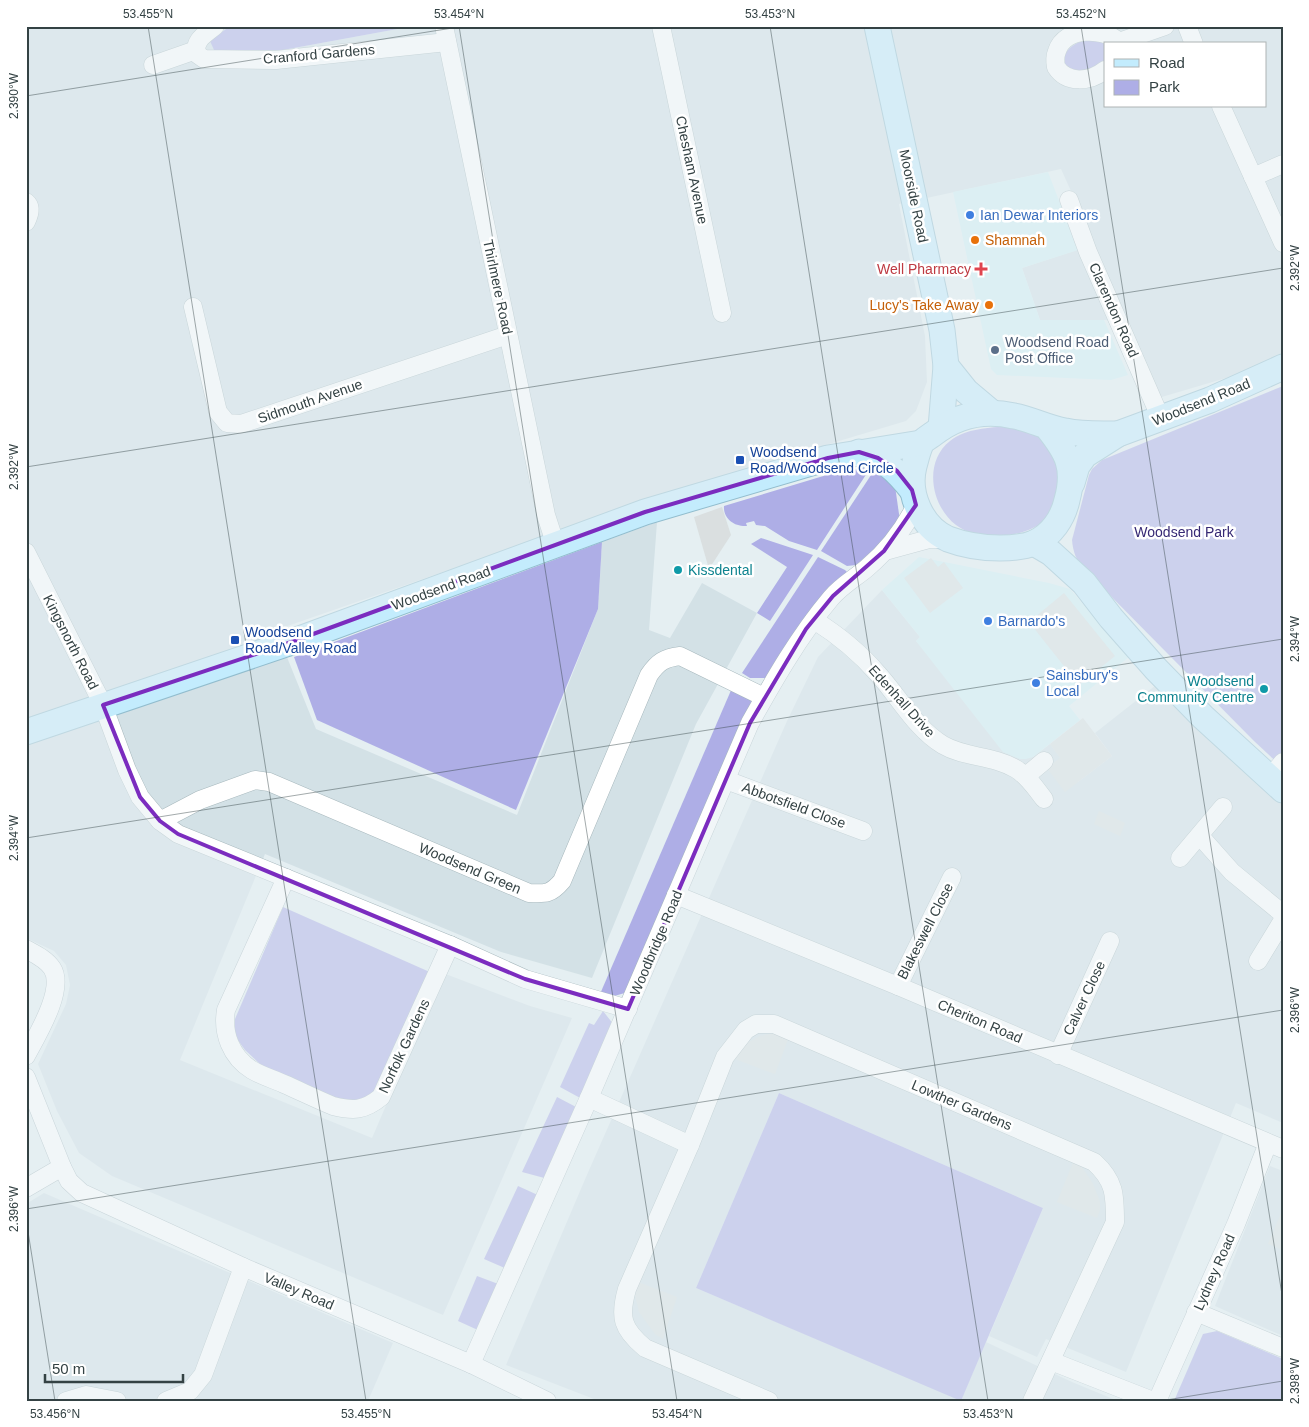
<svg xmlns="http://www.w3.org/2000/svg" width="1309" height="1427" font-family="Arial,sans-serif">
	<rect width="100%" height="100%" fill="#e5eff2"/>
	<g fill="#d3e1e6" fill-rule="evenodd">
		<path d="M26,26H230L210,41L283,50L414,26H1283V353L1243,373L1155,399L1126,320H1040L1022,268L1095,244L1061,169L899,204L925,336L927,382L916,411L906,421L829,444L532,541L276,630L316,729L517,815L598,609L602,542L657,522L649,630L670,638L702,583L757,613L696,724L592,978L501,952L265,854L180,1060L372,1138L443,973L530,1006L572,1018L443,1315L112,1176L79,1153L57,1111L38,1064L66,1004L70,985L66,965L54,951L26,938ZM1105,44H1265V106H1105Z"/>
		<path d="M882,590L920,637L916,641L1033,757L1050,744L1078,782L1112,756L1095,733L1156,685L1283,801V1123L1236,1103L1126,1372L1046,1339L1037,1357L989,1336L1043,1208L779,1093L696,1288L961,1400L986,1342L1072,1382L1118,1401H599L506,1365L586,1177L787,721L818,657Z"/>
		<path d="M1270,1166L1283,1171V1336L1215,1306Z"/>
		<path d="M44,1193L393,1343L368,1401H26V1204Z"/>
	</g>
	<g fill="#d0f0f4">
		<path d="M1048,172L1078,250L1022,268L1040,320H1104L1128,375L1111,380L997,375L991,369L953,192Z"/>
		<path d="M919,557L1049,583L1070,589L1129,657L1069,706L1080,720L1033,757L1026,759H1020L1003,752L916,641L920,637L882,590Z"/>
	</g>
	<g fill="#aeaee6">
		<path d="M230,26H414L283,50H214L210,41Z"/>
		<path d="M1084,40L1099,41L1104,43L1105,60C1094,71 1080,74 1066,66C1060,52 1072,45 1084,40Z"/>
		<path d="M1283,386V768L1254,741L1084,569C1076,560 1073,552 1072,540L1089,475L1092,469L1102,460Z"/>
		<path d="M1009,426L1041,435L1065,473C1060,487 1056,504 1049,516C1043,525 1026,532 1015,534C996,537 973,538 956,525C931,506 923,462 950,441C966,428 989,428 1009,426Z"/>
		<path d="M864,468L869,470L817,550L789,541L765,526L756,525L754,521L746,523L747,526C735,527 723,519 724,506L830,474Z"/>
		<path d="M873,472H879L895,486L900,521L892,534L856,565L847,566L821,551Z"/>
		<path d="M761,538L813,555L770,621L757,613L787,567L751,544Z"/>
		<path d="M602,542L598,609L516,810L317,720L294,657Z"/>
		<path d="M818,557L845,570L847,572L767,678H750L742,673Z"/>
		<path d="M732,688L757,700L628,992L611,997L600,994Z"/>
		<path d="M283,907L432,973L381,1083L368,1101L351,1105L262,1066L245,1050L234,1035L235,1019Z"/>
		<path d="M603,1011L614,1025L582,1099L560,1087L589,1023L594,1025Z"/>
		<path d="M779,1093L1043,1208L961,1401L696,1288Z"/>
		<path d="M557,1097L578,1108L548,1179L522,1172Z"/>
		<path d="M518,1186L540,1196L507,1269L484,1259Z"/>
		<path d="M477,1276L501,1285L480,1331L458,1321Z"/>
		<path d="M1217,1331L1283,1359V1401H1174L1203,1334Z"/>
	</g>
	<g fill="#dadfe0">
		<path d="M722,507L731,535L709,569L694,517Z"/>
		<path d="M931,558L938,567L944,562L963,588L930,613L904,578Z"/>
		<path d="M1064,593L1115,656L1079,685L1029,622Z"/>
		<path d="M1083,718L1112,756L1065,792L1047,768L1060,758L1050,744Z"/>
		<path d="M1099,811L1125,823L1120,836L1094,824Z"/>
		<path d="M780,1032L790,1034L775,1074L735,1059L738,1051L743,1045L760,1036Z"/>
		<path d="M1073,1163L1082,1167L1093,1184L1100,1202V1210L1097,1218L1057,1202Z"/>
		<path d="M1283,1209V1250L1268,1244Z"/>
		<path d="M638,1282L677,1297L663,1339L655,1334L639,1312L635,1295Z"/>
	</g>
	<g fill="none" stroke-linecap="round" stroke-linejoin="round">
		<defs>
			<g id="street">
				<path d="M215,26C206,34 193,40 197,54L204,59L276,60L447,42"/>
				<path d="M444,26L546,515L556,546"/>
				<path d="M661,26L722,313"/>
				<path d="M1187,26L1194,44"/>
				<path d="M1119,42L1165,26"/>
				<path d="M153,65L196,50"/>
				<path d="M1105,70C1090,82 1067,84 1056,67C1055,62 1055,56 1057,51C1065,27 1103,27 1119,42"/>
				<path d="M1221,106L1283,243"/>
				<path d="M1253,177L1283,164"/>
				<path d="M1069,200L1088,252L1161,419"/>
				<path d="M26,202C32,207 29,216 26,222"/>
				<path d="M193,307L218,412L227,423L241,424L508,335"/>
				<path d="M885,551L929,539H947"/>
				<path d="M26,552L103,705L127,770L140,797L160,821L178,834L450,945L525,979L628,1009"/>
				<path d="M814,620C838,635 860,653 878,674C899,697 916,729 943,745C965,758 993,755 1016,769C1028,776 1036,789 1044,799"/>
				<path d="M1026,776L1044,761"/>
				<path d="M1269,778L1283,762"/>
				<path d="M726,780L863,831"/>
				<path d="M160,821L200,800L255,780L269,782L529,893C546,894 551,894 562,881L649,675C658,662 664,658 680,656L764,697"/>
				<path d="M1200,836L1232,872L1283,914"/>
				<path d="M1180,858L1223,807"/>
				<path d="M286,878L226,1010C222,1033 231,1057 252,1070C262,1076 273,1079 284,1084C300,1091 316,1099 333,1106C353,1111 364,1111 381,1097L450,945"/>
				<path d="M676,895L898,986L1283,1149"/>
				<path d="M26,949C35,954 46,959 52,968C66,989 36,1037 26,1056"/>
				<path d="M1258,961L1283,920"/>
				<path d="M898,986L952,877"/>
				<path d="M1058,1055L1110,941"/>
				<path d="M26,1077L62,1167L69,1181L82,1193L243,1267L471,1364L547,1401"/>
				<path d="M589,1098L690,1145"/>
				<path d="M26,1188L62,1167"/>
				<path d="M1196,1312L1283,1348"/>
				<path d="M1051,1361L1153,1401"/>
				<path d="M471,1364L589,1098L750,723C774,680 799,636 831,598C841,586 855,578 867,568C887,551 904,529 916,505"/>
				<path d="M66,1401L86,1395L117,1401"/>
				<path d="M166,1401L190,1391L203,1375L243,1267"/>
				<path d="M769,1401L645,1348C622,1329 619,1317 627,1289L690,1145L725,1057L746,1030L756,1024H774L1094,1162C1115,1181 1115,1195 1115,1222L1032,1401"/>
				<path d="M1157,1401L1236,1224L1268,1143"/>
			</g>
			<g id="secondary">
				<path d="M877,26L942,330L946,366L941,428"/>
				<path d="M946,366L966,391L991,412"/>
				<path d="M1047,427C1067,452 1076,467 1067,500C1063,518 1052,535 1034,543C1024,547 1011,548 1000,548C984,548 964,545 948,539C921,527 907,493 914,466C916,459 918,450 921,444C923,440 929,437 933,434C957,415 984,409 1014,416C1031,419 1047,428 1065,431C1082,435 1100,434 1118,434"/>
				<path d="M859,452C885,459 896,470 912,490"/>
				<path d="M1072,483L1077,466L1085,455L1118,434L1210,400L1283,367"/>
				<path d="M1034,543L1051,553L1084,583L1111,618L1156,669L1203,717L1283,790"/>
				<path d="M26,732L286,644L645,512L828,458L921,443"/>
			</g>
		</defs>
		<use href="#street" stroke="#a7b8bd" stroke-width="19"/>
		<use href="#secondary" stroke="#92bdce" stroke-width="27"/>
		<use href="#street" stroke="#fff" stroke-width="18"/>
		<use href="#secondary" stroke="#c3ecfd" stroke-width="25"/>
	</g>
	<path d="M0 0H1309V1427H0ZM859,452L878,458L897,471L912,490L916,505L884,551L833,596L806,629L750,723L628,1009L525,979L178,834L160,821L140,797L103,705L286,644L645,512L828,458Z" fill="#e5eff2" fill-opacity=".55" fill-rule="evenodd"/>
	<path fill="none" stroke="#7b2cbf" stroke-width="4" stroke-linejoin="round" d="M859,452L878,458L897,471L912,490L916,505L884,551L833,596L806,629L750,723L628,1009L525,979L178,834L160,821L140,797L103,705L286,644L645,512L828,458Z"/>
	<path fill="none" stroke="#344244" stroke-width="1" stroke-opacity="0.45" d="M148,26L366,1401M459,26L677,1401M770,26L988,1401M1081,26L1283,1301M26,96L465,26M26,467L1283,268M26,838L1283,639M26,1209L1283,1010M26,1219L55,1401M1160,1401L1283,1381"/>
	<g fill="#3f7fe0" stroke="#fff" stroke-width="2">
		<circle cx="970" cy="215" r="5"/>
		<circle cx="988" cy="621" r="5"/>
		<circle cx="1036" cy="683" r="5"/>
	</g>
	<g fill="#e8710a" stroke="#fff" stroke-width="2">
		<circle cx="975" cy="240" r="5"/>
		<circle cx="989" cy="305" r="5"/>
	</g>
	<path fill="#e0444e" stroke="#fff" stroke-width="2" d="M978.5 261.5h5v5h5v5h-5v5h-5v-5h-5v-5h5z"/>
	<circle fill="#5c6f8a" stroke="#fff" stroke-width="2" cx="995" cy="350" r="5"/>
	<g fill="#1a4fb4" stroke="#fff" stroke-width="2">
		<rect x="735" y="455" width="10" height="10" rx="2.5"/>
		<rect x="230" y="635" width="10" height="10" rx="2.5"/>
	</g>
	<g fill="#0f9aa8" stroke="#fff" stroke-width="2">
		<circle cx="678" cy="570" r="5"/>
		<circle cx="1264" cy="689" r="5"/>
	</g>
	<g text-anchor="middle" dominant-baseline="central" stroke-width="5" stroke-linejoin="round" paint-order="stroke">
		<g font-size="14" fill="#344244" stroke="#fff">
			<text transform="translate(319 54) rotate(-5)">Cranford Gardens</text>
			<text transform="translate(692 170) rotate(78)">Chesham Avenue</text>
			<text transform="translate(914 196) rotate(78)">Moorside Road</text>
			<text transform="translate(498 287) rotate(78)">Thirlmere Road</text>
			<text transform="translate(1114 310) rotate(66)">Clarendon Road</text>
			<text transform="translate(310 401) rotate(-19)">Sidmouth Avenue</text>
			<text transform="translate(1201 402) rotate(-22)">Woodsend Road</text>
			<text transform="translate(441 588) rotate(-20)">Woodsend Road</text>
			<text transform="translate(71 642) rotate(63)">Kingsnorth Road</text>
			<text transform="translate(902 701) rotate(48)">Edenhall Drive</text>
			<text transform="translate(794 805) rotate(20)">Abbotsfield Close</text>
			<text transform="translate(470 868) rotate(23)">Woodsend Green</text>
			<text transform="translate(925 931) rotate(-63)">Blakeswell Close</text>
			<text transform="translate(656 943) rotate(-67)">Woodbridge Road</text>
			<text transform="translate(1084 998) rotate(-65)">Calver Close</text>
			<text transform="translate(980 1021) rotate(23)">Cheriton Road</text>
			<text transform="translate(404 1046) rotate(-65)">Norfolk Gardens</text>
			<text transform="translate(962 1105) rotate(23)">Lowther Gardens</text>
			<text transform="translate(1214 1272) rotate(-66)">Lydney Road</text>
			<text transform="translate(299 1291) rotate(23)">Valley Road</text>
		</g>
		<g font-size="14" fill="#366cbe" stroke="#fff" text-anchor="start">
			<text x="980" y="215">Ian Dewar Interiors</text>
			<text x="998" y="621">Barnardo's</text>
			<text x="1046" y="675">Sainsbury's<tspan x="1046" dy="16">Local</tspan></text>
		</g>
		<g font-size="14" fill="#c56008" stroke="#fff" text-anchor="start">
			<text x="985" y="240">Shamnah</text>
			<text x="979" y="305" text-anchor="end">Lucy's Take Away</text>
		</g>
		<g font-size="14" fill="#be3a42" stroke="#fff" text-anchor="end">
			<text x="971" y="269">Well Pharmacy</text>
		</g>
		<g font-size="14" fill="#4e5e75" stroke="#fff" text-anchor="start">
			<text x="1005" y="342">Woodsend Road<tspan x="1005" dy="16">Post Office</tspan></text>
		</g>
		<g font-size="14" fill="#164399" stroke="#fff" text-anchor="start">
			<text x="750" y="452">Woodsend<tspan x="750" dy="16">Road/Woodsend Circle</tspan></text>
			<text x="245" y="632">Woodsend<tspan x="245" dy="16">Road/Valley Road</tspan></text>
		</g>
		<g font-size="14" fill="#362974" stroke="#fff">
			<text x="1184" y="532">Woodsend Park</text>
		</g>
		<g font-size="14" fill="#0d838f" stroke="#fff" text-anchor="start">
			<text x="688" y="570">Kissdental</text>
			<text x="1254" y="681" text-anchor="end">Woodsend<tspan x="1254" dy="16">Community Centre</tspan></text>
		</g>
	</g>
	<rect width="1309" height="1427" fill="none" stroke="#ffffff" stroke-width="55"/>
	<rect x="1104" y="42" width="162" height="65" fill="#ffffff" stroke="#aeb3b4"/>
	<rect x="1114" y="59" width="25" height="8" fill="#c3ecfd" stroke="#aeb3b4"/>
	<text x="1149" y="68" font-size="15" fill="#344244">Road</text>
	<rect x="1114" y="80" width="25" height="15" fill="#aeaee6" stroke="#aeb3b4"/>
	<text x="1149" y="92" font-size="15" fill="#344244">Park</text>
	<path d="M45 1374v8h138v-8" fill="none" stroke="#344244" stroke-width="2.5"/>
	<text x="52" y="1374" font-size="15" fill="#344244" stroke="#ffffff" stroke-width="4" paint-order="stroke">50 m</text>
	<rect x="28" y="28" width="1254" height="1372" fill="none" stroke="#344244" stroke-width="2"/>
	<g font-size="12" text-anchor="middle" fill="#344244">
		<text x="148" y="18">53.455°N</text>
		<text x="459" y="18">53.454°N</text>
		<text x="770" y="18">53.453°N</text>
		<text x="1081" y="18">53.452°N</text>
		<text transform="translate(14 96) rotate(-90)" y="4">2.390°W</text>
		<text transform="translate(1295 268) rotate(-90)" y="4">2.392°W</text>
		<text transform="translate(14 467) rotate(-90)" y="4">2.392°W</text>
		<text transform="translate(1295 639) rotate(-90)" y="4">2.394°W</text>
		<text transform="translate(14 838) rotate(-90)" y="4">2.394°W</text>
		<text transform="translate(1295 1010) rotate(-90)" y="4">2.396°W</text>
		<text transform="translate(14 1209) rotate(-90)" y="4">2.396°W</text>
		<text transform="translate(1295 1381) rotate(-90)" y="4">2.398°W</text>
		<text x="55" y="1418">53.456°N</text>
		<text x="366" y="1418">53.455°N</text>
		<text x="677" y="1418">53.454°N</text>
		<text x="988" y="1418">53.453°N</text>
	</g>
</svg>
